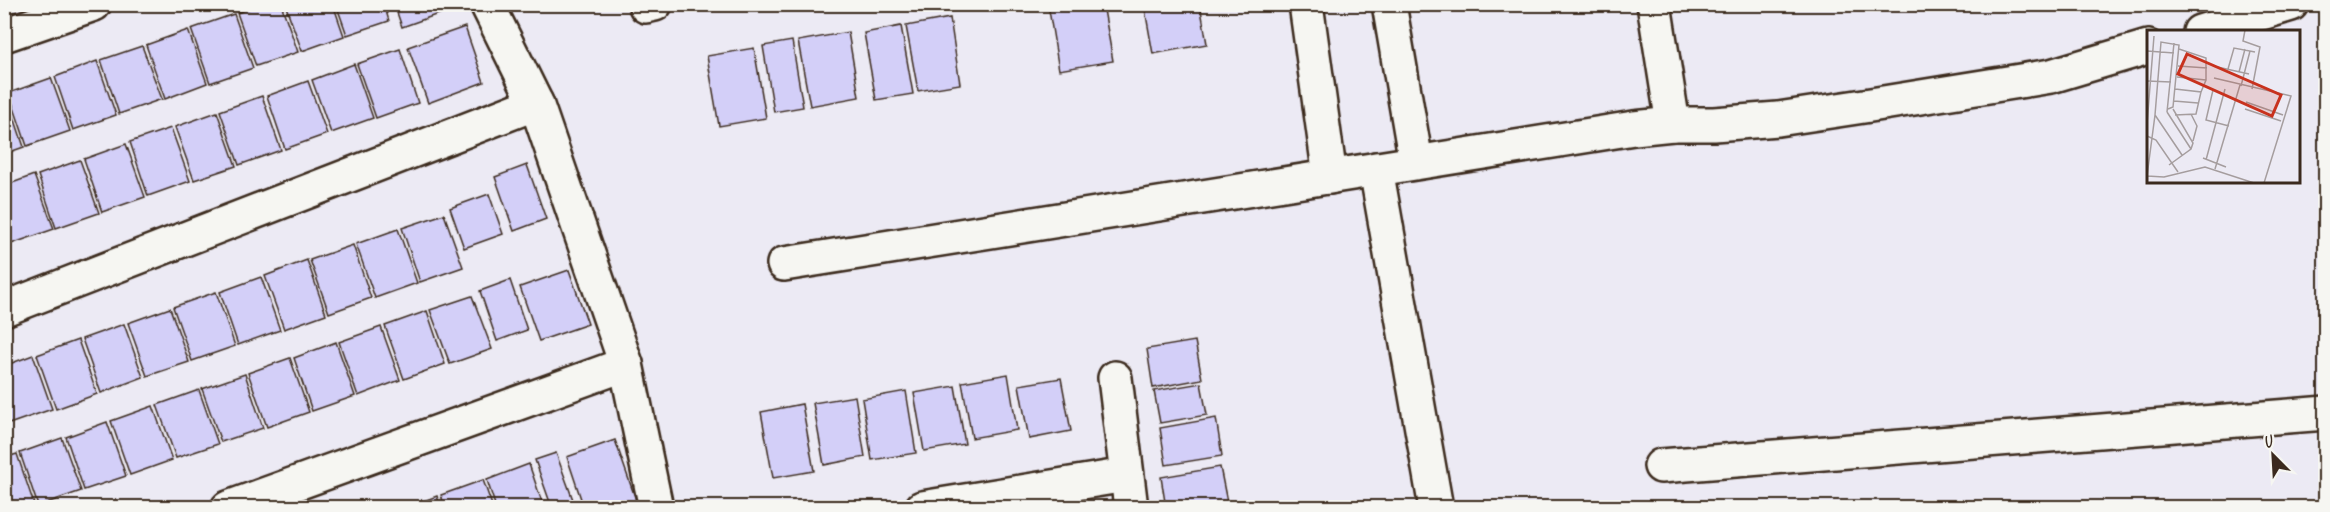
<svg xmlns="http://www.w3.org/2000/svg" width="2330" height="512" font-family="Caveat,sans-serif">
	<rect width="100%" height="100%" fill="#eceaf4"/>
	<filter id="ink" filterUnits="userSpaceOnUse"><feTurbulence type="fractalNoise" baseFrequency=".0167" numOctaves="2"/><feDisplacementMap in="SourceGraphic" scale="12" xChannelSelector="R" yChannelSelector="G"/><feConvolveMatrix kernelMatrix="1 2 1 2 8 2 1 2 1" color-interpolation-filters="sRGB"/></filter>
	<g filter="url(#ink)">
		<g fill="#d3cff8" stroke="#3b2a1e" stroke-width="1.5">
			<path d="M262,4H281L298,52L256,66L237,13Z"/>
			<path d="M285,4H333L344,36L302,51Z"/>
			<path d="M336,4H384L389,21L347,35Z"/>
			<path d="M394,4H457L458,7L402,27Z"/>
			<path d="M1048,4H1103L1113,61L1059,70Z"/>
			<path d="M1144,4H1200L1207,44L1153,54Z"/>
			<path d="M234,14L253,68L210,83L191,29Z"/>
			<path d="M950,18L960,84L918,91L906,26Z"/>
			<path d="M901,26L913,94L876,100L864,33Z"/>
			<path d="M465,27L484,82L428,103L408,47Z"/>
			<path d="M188,30L207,83L165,99L146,45Z"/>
			<path d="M848,32L859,97L810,106L798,41Z"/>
			<path d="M792,41L803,107L774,112L763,46Z"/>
			<path d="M142,46L162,99L119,114L101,60Z"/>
			<path d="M754,48L766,118L719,126L707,56Z"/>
			<path d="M400,49L418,103L376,118L357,64Z"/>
			<path d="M97,61L116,115L73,130L55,77Z"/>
			<path d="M354,64L373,118L331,133L312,80Z"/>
			<path d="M51,78L70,131L27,146L9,93Z"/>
			<path d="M308,81L327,134L285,149L267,96Z"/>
			<path d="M6,93L24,147L4,154V94Z"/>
			<path d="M262,96L281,150L239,165L220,111Z"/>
			<path d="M217,112L236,166L194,180L175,127Z"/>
			<path d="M171,128L190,181L148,196L130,142Z"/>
			<path d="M126,144L145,197L102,212L84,159Z"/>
			<path d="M80,160L99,213L56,228L38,175Z"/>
			<path d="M527,165L546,219L514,231L495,177Z"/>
			<path d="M34,175L54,229L11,244L4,225V186Z"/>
			<path d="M489,194L503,234L464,248L450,208Z"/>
			<path d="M444,214L463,267L420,282L402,228Z"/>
			<path d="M398,229L417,283L375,298L356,244Z"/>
			<path d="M353,245L371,298L329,313L310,260Z"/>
			<path d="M307,260L326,314L284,329L265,276Z"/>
			<path d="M569,270L588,324L539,341L520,287Z"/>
			<path d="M261,277L280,330L238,345L220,292Z"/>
			<path d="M510,280L527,330L497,341L480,291Z"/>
			<path d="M216,292L235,346L192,361L173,307Z"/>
			<path d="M472,296L492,349L450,364L430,310Z"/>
			<path d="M170,308L189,362L147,376L128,323Z"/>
			<path d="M427,311L445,364L404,379L385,326Z"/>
			<path d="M124,324L143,377L101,393L82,339Z"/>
			<path d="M381,327L400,380L358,396L339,342Z"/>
			<path d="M78,340L97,394L56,409L37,355Z"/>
			<path d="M1195,341L1202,379L1153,388L1147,349Z"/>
			<path d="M336,342L355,396L312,411L294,358Z"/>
			<path d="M33,355L52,409L9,424L4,410V366Z"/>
			<path d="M290,358L309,412L267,427L248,373Z"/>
			<path d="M245,374L263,428L221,442L202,389Z"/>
			<path d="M1008,374L1017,430L972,438L962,382Z"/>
			<path d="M1061,378L1071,431L1029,439L1019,385Z"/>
			<path d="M1201,383L1207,415L1160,423L1154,391Z"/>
			<path d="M955,386L965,444L924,451L914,393Z"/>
			<path d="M199,390L218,444L176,458L157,405Z"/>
			<path d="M906,391L916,453L872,460L862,399Z"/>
			<path d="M855,396L865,457L824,465L813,403Z"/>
			<path d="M802,404L814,471L773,478L761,412Z"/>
			<path d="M153,406L172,460L130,475L111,421Z"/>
			<path d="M1216,418L1222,456L1166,465L1160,428Z"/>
			<path d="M107,422L126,476L84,490L66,437Z"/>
			<path d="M62,438L81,491L38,506L20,453Z"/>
			<path d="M615,440L637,503L624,508H584L567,457Z"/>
			<path d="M556,453L576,508H552L535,460Z"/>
			<path d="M17,454L35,507V508H4V458Z"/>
			<path d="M529,464L544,508H496L487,480Z"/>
			<path d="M1220,467L1227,502L1195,508H1166L1161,477Z"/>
			<path d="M483,480L493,508H445L441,495Z"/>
			<path d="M437,496L441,508H405Z"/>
		</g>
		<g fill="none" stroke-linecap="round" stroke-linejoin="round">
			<defs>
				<g id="minor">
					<path d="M487,4L536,103L626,364L656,508"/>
					<path d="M1306,4L1330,177"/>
					<path d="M1389,4L1416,162"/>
					<path d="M1654,4L1673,124"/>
					<path d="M646,6L655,4"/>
					<path d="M2200,32L2291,4"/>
					<path d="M4,35L94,4"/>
					<path d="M1376,169L1436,508"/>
					<path d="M784,264L1634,128L1673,124H1714L1778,119L1877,104L2051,76L2148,47"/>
					<path d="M4,309L536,103"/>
					<path d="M1115,378L1131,508"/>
					<path d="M1661,466L2326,413"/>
					<path d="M228,508L626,364"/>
					<path d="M922,508L1126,475"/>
				</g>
			</defs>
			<use href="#minor" stroke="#3b2a1e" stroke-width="38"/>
			<use href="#minor" stroke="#f6f6f2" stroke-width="33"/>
		</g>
	</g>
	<g transform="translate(2147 30)">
		<rect width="153" height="153" fill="#eceaf4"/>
		<path fill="none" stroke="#a59d9e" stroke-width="1.5" d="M98,0L96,11L113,17L105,59M32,19L59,28V50L54,62M0,21L27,23M31,36L60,38M66,36L102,44M81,39L87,18L108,22M92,42L98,19M30,47L59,50M67,48L144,66L117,153M0,51L24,52M94,56L103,21M66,60L59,90L82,96M27,71L51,73M99,72L136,85M21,79L26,77L32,15L14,12L8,85L35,125M98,79L134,91M20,82L27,13M20,82L44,119M44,84L50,96L46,111M28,85L49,84L54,62L28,59M0,94L7,6M0,106L9,110L31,142M56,128L79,137M59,130L78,59M22,135L44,119L46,113L26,79M68,139L93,55M0,146L17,147L58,137L107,153M0,146L8,85"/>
		<path fill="#c8321e" fill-opacity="0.15" stroke="#c8321e" stroke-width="3" d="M40,24L134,65L125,86L31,44Z"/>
		<rect width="153" height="153" fill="none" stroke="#3b2a1e" stroke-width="3"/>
	</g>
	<rect width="2330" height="512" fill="none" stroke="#f6f6f2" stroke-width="24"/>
	<rect x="12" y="12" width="2306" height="488" fill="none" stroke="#3b2a1e" stroke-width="2" filter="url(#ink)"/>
	<g transform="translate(2273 455) rotate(336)" stroke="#f6f6f2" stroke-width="4.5" paint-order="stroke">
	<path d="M0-4.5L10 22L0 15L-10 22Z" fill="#3b2a1e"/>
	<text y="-9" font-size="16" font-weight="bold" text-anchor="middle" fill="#3b2a1e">U</text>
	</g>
</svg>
